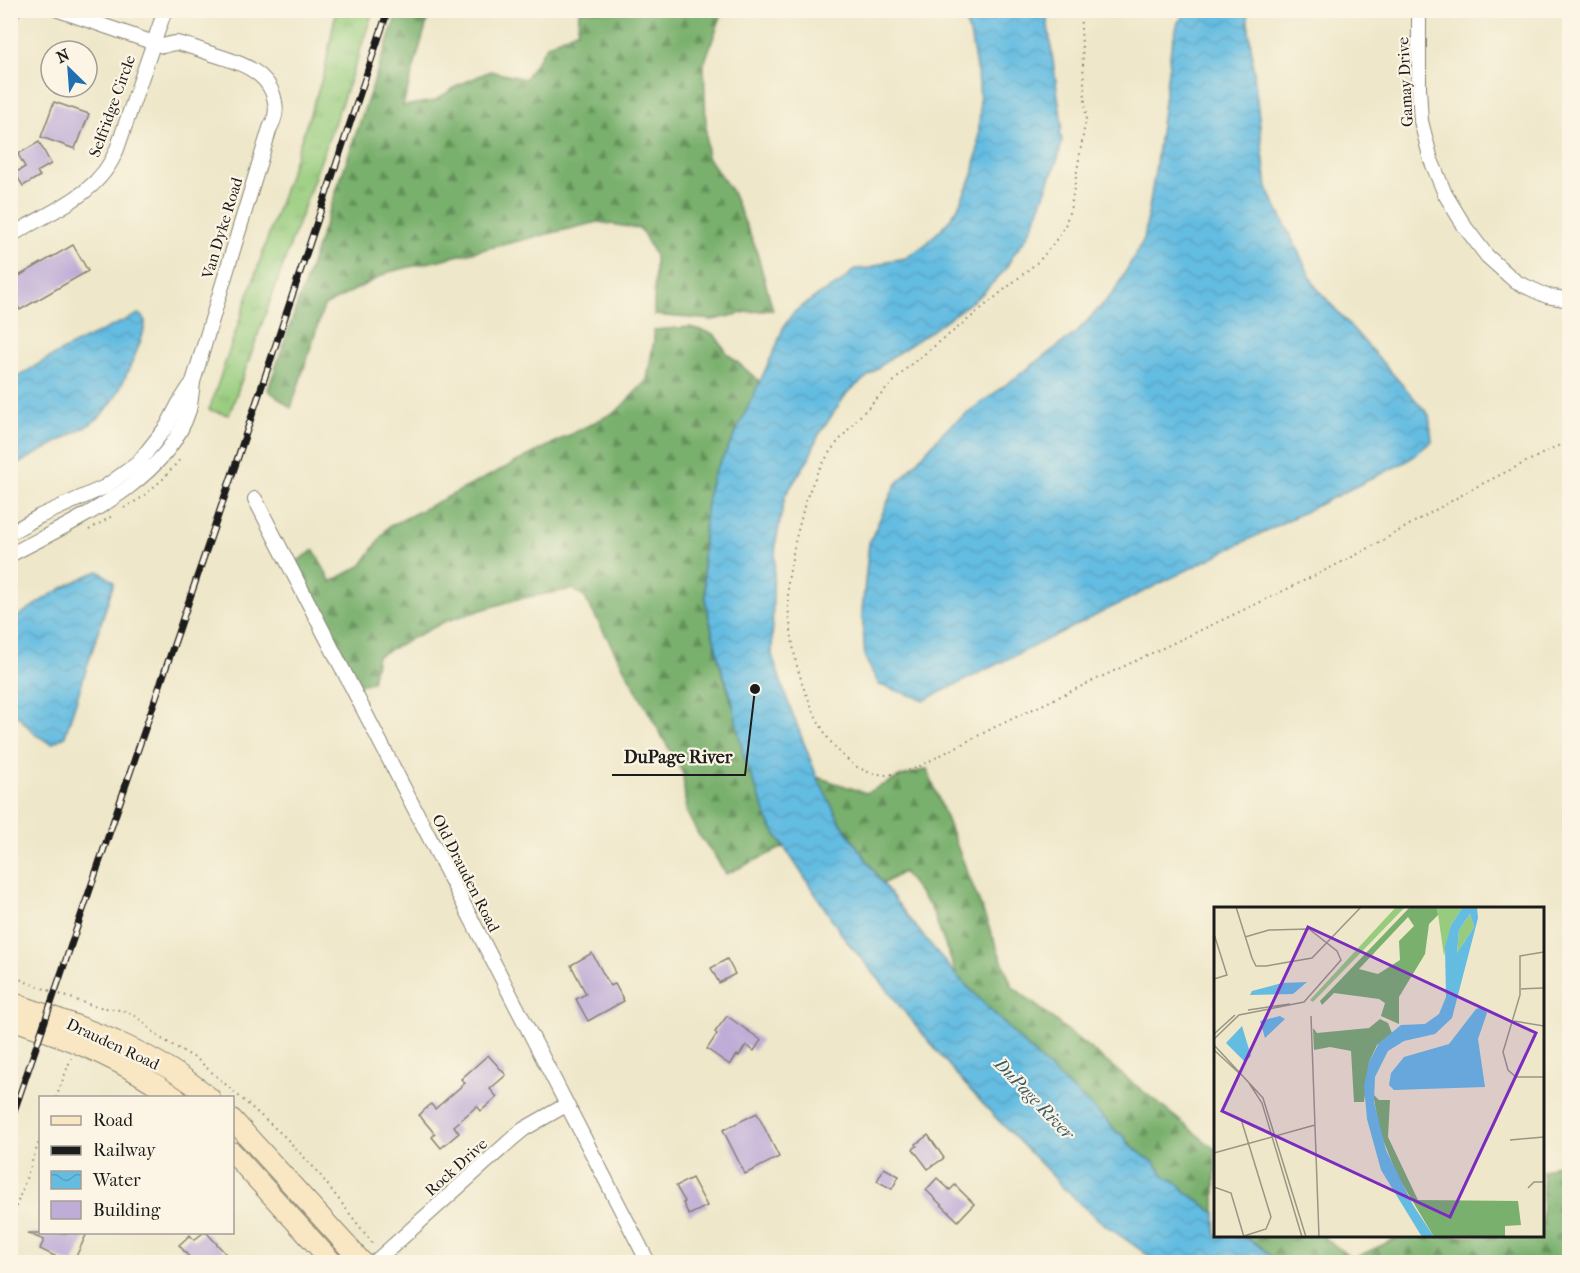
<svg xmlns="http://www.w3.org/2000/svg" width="1580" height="1273" font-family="'IM FELL French Canon',serif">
	<defs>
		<pattern id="grass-tufts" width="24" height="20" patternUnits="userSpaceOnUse" patternTransform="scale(1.5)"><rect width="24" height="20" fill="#97cc7e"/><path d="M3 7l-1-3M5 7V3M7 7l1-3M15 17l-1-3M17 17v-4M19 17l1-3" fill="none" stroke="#82af6c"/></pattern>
		<pattern id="forest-firs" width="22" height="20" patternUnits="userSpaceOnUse" patternTransform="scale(1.5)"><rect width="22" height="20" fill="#79b06d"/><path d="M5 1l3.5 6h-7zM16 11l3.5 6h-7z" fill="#628e59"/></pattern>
		<pattern id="water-waves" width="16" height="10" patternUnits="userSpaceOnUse" patternTransform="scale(1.5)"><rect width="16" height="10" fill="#64bce1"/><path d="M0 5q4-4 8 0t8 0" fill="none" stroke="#56a1c0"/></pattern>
	</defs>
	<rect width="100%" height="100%" fill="#fcf5e5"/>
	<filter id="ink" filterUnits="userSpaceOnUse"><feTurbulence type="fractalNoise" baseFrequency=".0167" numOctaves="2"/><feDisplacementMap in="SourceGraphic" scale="12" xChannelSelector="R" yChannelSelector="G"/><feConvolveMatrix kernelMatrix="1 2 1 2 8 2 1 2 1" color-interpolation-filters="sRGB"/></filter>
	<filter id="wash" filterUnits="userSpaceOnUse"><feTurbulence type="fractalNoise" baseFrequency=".008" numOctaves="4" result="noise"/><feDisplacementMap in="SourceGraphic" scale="24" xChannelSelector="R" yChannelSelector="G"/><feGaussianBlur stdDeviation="1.35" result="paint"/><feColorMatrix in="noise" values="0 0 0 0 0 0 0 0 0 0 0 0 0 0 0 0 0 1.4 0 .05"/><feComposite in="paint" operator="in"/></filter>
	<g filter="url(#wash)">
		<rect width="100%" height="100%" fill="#eee7c9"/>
		<path fill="url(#grass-tufts)" stroke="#5a744d" stroke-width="1.5" d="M336,11H373L357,60L229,415L209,410L325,70Z"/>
		<g fill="url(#forest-firs)" stroke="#4a6644" stroke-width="1.5">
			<path d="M398,11H430L403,106L434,101L459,85L490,71L525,79L547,45L578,30L579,11H723L704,64L707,157L731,190L755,246L773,310L747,312L713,320L654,315L655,256L641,229L598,222L389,272L324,306L291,408L268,390Z"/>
			<path d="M690,327L714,334L727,353L760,382L731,443L715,471L705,518L703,562L706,604L719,661L770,825L784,847L726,874L713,853L698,834L686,811L683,774L585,598L573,589L517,599L446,621L377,656L372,682L360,685L296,562L314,550L331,582L362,565L388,527L617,411L647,380L654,340V330Z"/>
			<path d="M927,769L1012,986L1215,1149V1213L1185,1191L1176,1182L1163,1174L1154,1162L1144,1156L1128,1142L1124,1136L1117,1132L1106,1120L1039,1059L957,976L931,908L903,872L883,884L839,820L817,777L866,793L902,776Z"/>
			<path d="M1569,1159V1262H1278L1255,1243L1242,1236H1323L1352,1259L1402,1236H1542L1543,1171Z"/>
		</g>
		<g fill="url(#water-waves)" stroke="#406c7e" stroke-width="1.5">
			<path d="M959,11H1046L1062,125L1060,135L1062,139L1059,155L1034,222L1026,238L1014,254L1004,271L981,295L927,334L893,356L847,393L818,436L809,458L785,496L776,541L773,588L772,655L785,694L817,777L839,820L883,884L911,921L957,976L1039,1059L1106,1120L1117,1132L1124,1136L1128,1143L1144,1156L1154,1162L1163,1174L1176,1182L1185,1191L1215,1213L1216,1236H1242L1255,1243L1278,1262H1158L1105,1225L1079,1203L1068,1191L1061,1187L1052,1175L997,1119L961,1080L903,1010L887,989L845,939L770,825L743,754L732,700L719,661L706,604L703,562L705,519L709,488L715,471L731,443L776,347L783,328L793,313L818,295L839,284L855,269L871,268L887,261L906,258L926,244L946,224L957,209L973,175L978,148L980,106L979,84L970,33Z"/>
			<path d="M1187,11L1245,10L1247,12L1267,188L1315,286L1429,415L1432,441L1407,461L925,700L879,685L865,658L862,611L869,543L895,486L946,429L1077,332L1114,292L1144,239L1155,171L1171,48L1178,22Z"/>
			<path d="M139,314C143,317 144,316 145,321C147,333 121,387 114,399C108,408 101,416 92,423L11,468V382C50,354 95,334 139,314Z"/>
			<path d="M99,571L114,582L65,736L52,744L36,735L11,709V621C39,602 67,583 99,571Z"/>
		</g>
		<g id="blocks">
			<g fill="#c0add7">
				<path d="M54,102L89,114L78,143H77L75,149L41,137Z"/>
				<path d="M39,142L51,164L37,172L40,176L23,186L15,173L25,167L18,154Z"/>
				<path d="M73,245L88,271L20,310L10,294V281Z"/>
				<path d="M592,953L610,986L615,984L624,1001L588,1021L576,999L586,994L571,965Z"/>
				<path d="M727,959L735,974L719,983L711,968Z"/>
				<path d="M727,1016L761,1040L754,1051L746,1045L739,1056L737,1055L730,1065L707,1049L717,1034L715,1032Z"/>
				<path d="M488,1055L506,1075L490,1089L497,1097L481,1111L477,1106L454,1126L459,1133L441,1148L432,1137L435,1134L419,1115L431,1104L435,1109L465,1083L461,1079Z"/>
				<path d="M757,1113L779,1157L745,1174L723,1130Z"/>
				<path d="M928,1135L944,1158L928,1169L913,1149L917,1146L916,1144Z"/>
				<path d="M884,1168L899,1176L892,1189L877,1181Z"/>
				<path d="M692,1178L707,1206L689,1215L683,1203L685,1202L676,1186Z"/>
				<path d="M937,1178L950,1190L955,1185L974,1204L958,1221L926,1190Z"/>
				<path d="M27,1233H87L73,1263H69L40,1249L44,1240Z"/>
				<path d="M203,1233H207L225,1253L214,1263H194L179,1245L190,1235L194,1240Z"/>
			</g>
		</g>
	</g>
	<g filter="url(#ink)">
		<use href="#blocks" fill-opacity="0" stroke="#858272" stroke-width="1.5"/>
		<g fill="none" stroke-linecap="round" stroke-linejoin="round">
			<defs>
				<g id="street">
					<path d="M1419,10V88L1421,121L1431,160L1445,194L1465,227L1487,256L1516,282L1547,296L1570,300"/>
					<path d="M10,12L14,10"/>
					<path d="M10,236C50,211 99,196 117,149L165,10"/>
					<path d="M255,499L648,1262"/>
					<path d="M10,533L40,516L105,487L138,463L167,426L179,403L190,386"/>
					<path d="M10,555C73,521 166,483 189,410C191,401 192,391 193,382L270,128C275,119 277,112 275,102C270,71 238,62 212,54C203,51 185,44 176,43C172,43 167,45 163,46L58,10"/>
					<path d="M375,1262L513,1138L524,1129L566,1105"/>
				</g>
				<g id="secondary">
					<path d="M10,1002C79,1026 153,1049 210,1098"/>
					<path d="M10,1019C72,1039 123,1060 176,1098"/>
					<path d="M232,1119L362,1262"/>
					<path d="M232,1152L332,1262"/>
				</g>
			</defs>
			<use href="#street" stroke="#858272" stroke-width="16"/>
			<use href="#secondary" stroke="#858272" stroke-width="22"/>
			<g stroke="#858272" stroke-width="2" stroke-dasharray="1.5 4.5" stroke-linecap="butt">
				<path d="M1080,10L1086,118L1071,206L1065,226L1054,243L1039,261L970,318L909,366L859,417L831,450L817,473L806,499L795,542L788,581V608L793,645L796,663L804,689L817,719L829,740L842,755L855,766L870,773L886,775L902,773L916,768L995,727L1271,597L1362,552L1474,488L1570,440"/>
				<path d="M124,508L141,498L163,479L182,457"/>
				<path d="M89,530L112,516"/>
				<path d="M10,974L28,983L93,1006L125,1011L136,1016L160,1038L198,1060L285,1137L317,1171L373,1244"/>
				<path d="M56,1098L71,1058"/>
				<path d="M10,1224L40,1139"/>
			</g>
			<use href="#street" stroke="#fff" stroke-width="14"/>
			<use href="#secondary" stroke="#f9e7c3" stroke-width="20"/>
			<defs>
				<path id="rail" d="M10,1123L232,475L388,10"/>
			</defs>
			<use href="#rail" stroke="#1c1c1c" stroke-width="7"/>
			<use href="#rail" stroke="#fcf5e5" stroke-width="4.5" stroke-dasharray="14" stroke-linecap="butt"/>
		</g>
	</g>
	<g text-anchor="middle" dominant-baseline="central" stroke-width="4.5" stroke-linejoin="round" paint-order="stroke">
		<g font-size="16" fill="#1c1c1c" stroke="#fcf5e5">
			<text transform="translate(1405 82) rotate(-93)">Gamay Drive</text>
			<text transform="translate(112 106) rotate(-70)">Selfridge Circle</text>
			<text transform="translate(222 228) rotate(-73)">Van Dyke Road</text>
			<text transform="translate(466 873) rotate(63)">Old Drauden Road</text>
			<text transform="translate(113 1044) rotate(25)">Drauden Road</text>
			<text transform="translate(456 1167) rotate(-42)">Rock Drive</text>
		</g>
		<g font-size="18" font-style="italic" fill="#395c6b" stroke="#fcf5e5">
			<text transform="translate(1034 1099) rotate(46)">DuPage River</text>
		</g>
	</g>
	<g transform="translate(1214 907)">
		<rect width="330" height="330" fill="#eee7c9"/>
		<path d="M182,0H191L99,95L96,93ZM223,0H249L237,18L230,49ZM256,7L260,20L243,46L245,23Z" fill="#97cc7e"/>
		<path d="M196,0H223L224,8L215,17L211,47L185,90V117L167,109L171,96L165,92L120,86L108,98L106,94ZM194,10L200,19L185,34L186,53L164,67L145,62ZM166,112L174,116L178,126L163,138L155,155L150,195H140L137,144L116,140L100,143L99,121L103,126L155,121ZM159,187L165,193H176L174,230L204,293L304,294L307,318L291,319V330H220L183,268L166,225Z" fill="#79b06d" fill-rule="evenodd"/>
		<path d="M249,0H263L264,11L238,111L221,127L190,134L174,144L161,170L160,195L172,243L199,298L220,330H208L167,263L153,212L150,179L155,155L165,136L187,118L211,117L225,107L232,90L231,40L237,18ZM256,7L260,20L243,46L245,23ZM93,75L79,87L36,88L38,84L68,76ZM269,100L273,106L264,132L271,180L180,183L175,178L177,166L190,150L235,137L262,102ZM66,109L71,112L51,131L46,114ZM28,119L37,149L31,155L12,136Z" fill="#64bce1" fill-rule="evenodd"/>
		<path fill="none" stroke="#9a9684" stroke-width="1.5" d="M22,0L38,51L42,59H52L98,51L147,0M0,27L13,68L0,72M330,45L306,49V88L289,145L294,163L302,170H330M307,82L330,81M34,103L76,97M97,109L105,330M300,114L330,119M0,127L21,108M0,132L25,108L90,95L127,53L123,44L95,22L55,23L31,30M0,138L49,191L92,330M0,143L26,167M35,176L48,196L88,330M27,212L57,310L52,322L30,329M296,233L330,230M0,246L101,218M0,280L17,286L30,330M314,281L320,275H330"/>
		<path fill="#7b2cbf" fill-opacity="0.15" stroke="#7b2cbf" stroke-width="3" d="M94,20L322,126L236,310L8,204Z"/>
		<rect width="330" height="330" fill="none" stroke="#1c1c1c" stroke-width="3"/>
	</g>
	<path fill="none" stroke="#1c1c1c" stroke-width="2" d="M755 689L745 775H612"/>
	<circle fill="#1c1c1c" stroke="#fcf5e5" stroke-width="2" cx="755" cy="689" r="6"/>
	<g font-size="18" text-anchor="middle" font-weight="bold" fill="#1c1c1c" stroke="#fcf5e5" stroke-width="4.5" stroke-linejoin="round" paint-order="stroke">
		<text x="678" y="763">DuPage River</text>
	</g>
	<rect width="1580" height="1273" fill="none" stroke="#fcf5e5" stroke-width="36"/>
	<rect x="39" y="1096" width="195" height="138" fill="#fcf5e5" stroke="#a29e95" stroke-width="1.5"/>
	<rect x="51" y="1116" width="30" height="9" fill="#f9e7c3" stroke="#a29e95" stroke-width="1.5"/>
	<text x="93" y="1126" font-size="18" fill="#1c1c1c">Road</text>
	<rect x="51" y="1146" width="30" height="9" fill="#1c1c1c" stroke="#a29e95" stroke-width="1.5"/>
	<text x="93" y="1156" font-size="18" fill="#1c1c1c">Railway</text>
	<rect x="51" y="1171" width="30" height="18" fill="url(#water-waves)" stroke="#a29e95" stroke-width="1.5"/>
	<text x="93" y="1186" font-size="18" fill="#1c1c1c">Water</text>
	<rect x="51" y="1201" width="30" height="18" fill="#c0add7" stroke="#a29e95" stroke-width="1.5"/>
	<text x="93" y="1216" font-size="18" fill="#1c1c1c">Building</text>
	<g transform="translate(69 69) rotate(335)"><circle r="28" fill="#fcf5e5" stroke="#a29e95" stroke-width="1.5"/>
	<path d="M0-4.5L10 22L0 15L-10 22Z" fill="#1f6fb2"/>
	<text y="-9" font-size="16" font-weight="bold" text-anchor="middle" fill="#1c1c1c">N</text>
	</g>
</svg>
